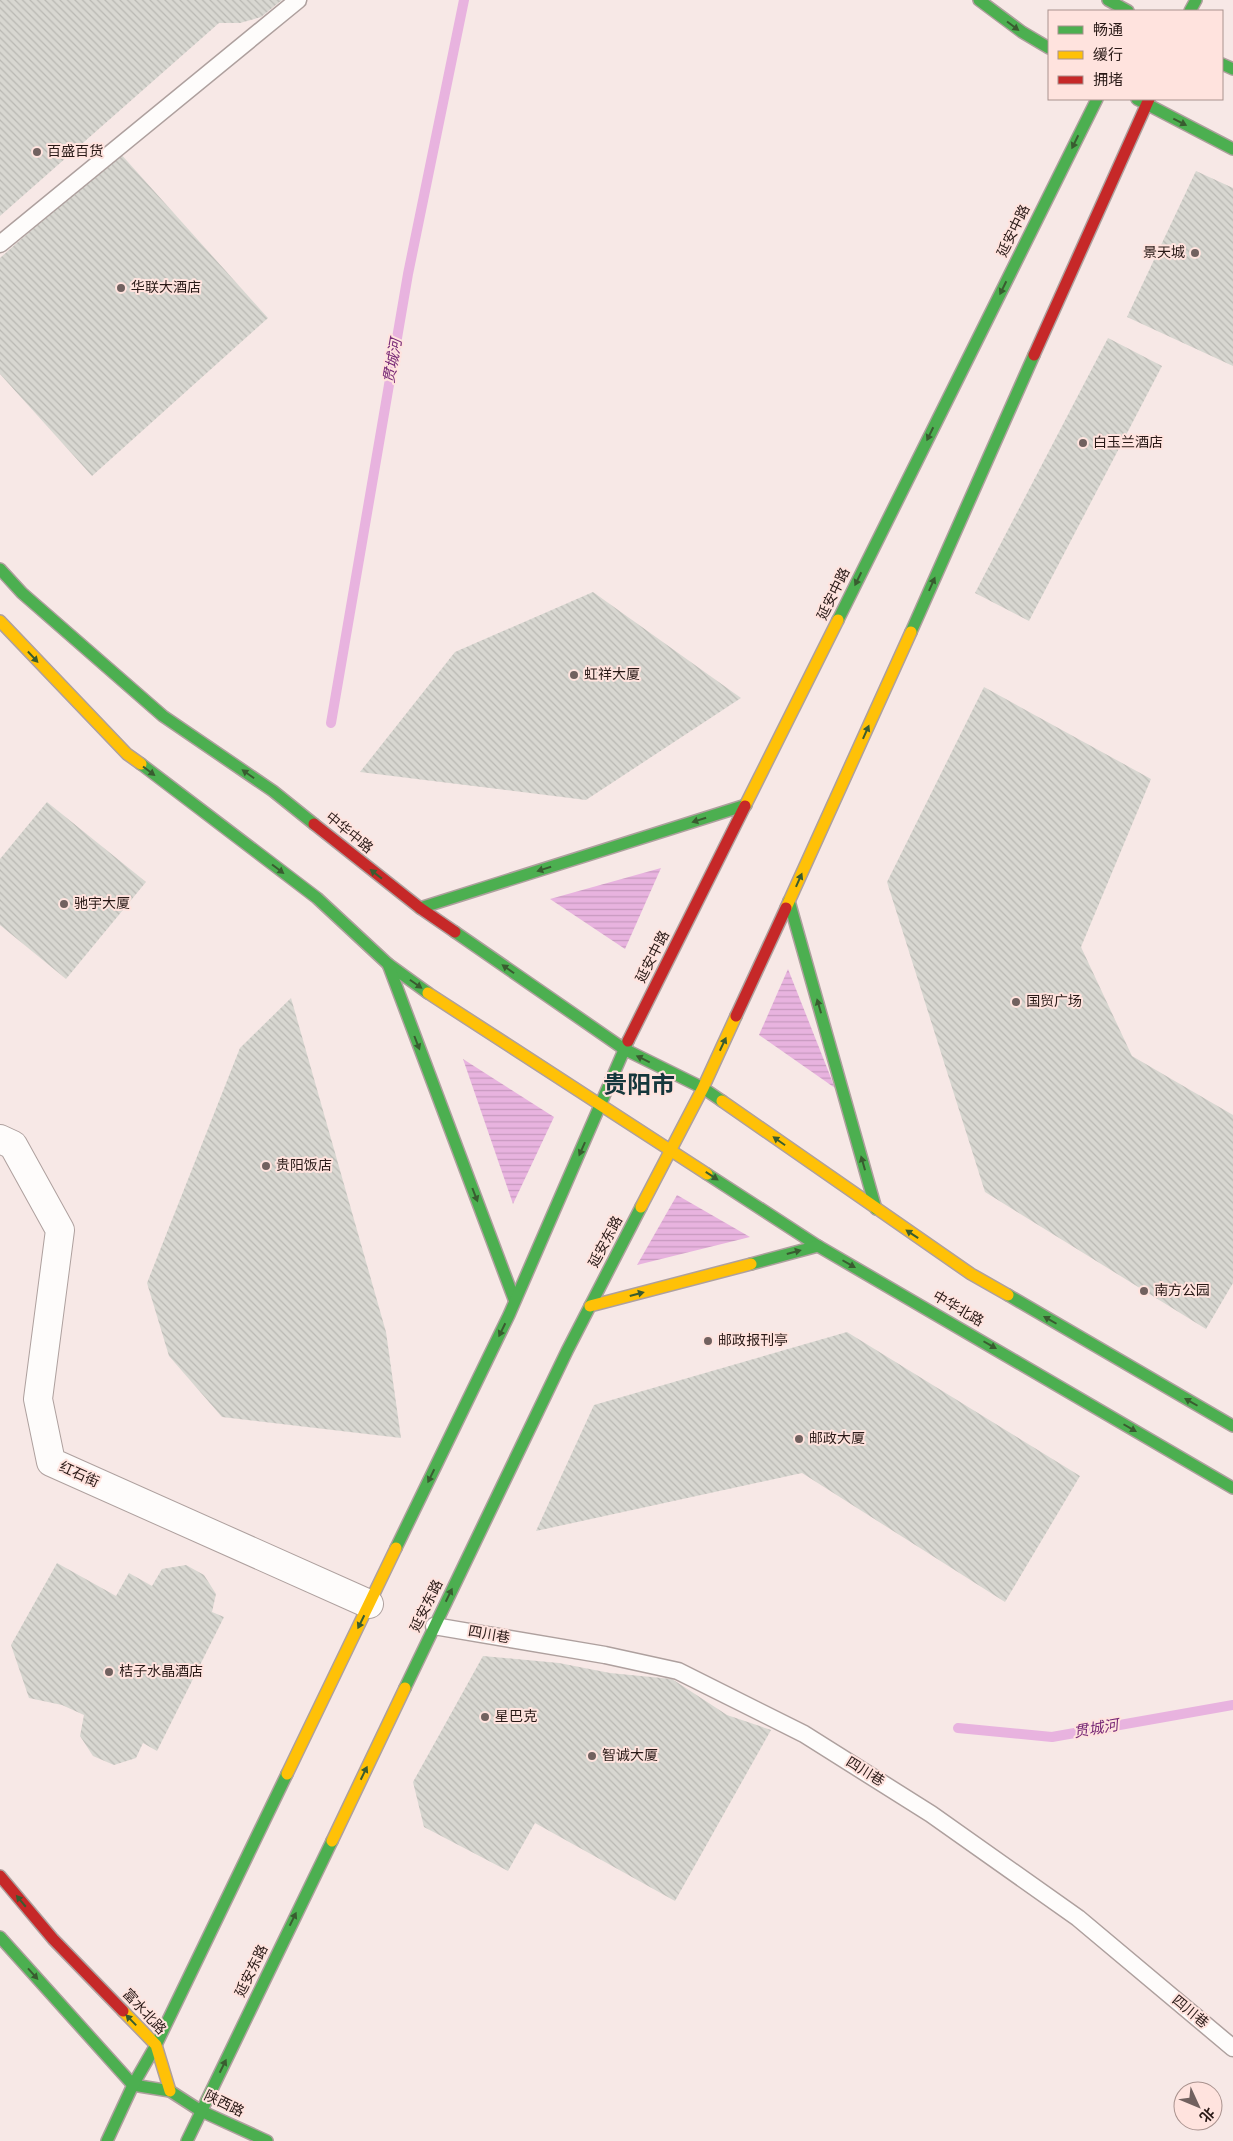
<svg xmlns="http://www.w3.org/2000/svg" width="1233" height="2141" font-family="'Alegreya Sans','Noto Sans SC',sans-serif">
	<defs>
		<pattern id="water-rules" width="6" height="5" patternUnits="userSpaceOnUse" patternTransform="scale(1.25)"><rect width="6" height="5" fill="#e8b3df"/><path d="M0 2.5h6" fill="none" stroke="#c799bf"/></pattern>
		<pattern id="building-back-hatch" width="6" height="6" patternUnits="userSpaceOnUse" patternTransform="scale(1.25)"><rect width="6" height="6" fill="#d8d7d1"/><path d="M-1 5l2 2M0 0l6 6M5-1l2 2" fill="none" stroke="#b9b8b3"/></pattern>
	</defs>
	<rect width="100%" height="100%" fill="#f7e8e6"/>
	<g fill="url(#water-rules)">
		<path d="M661,868L625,949L550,899Z"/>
		<path d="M788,969L835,1088L759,1035Z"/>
		<path d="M463,1059L554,1117L513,1204Z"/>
		<path d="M677,1195L750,1237L637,1265Z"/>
	</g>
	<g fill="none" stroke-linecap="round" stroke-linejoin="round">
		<g stroke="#e8b3df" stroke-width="10">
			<path d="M331,723L408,274L464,0"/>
			<path d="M958,1728L1052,1737L1233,1705"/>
		</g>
	</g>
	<g fill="url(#building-back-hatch)">
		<path d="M0,0H282L261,17L240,23H219L0,216Z"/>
		<path d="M119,152L268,318L92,476L0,374V258Z"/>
		<path d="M1196,171L1233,188V366L1127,317Z"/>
		<path d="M1108,338L1162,366L1029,621L975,593Z"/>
		<path d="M593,592L741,698L586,800L360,772L455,652Z"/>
		<path d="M984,687L1151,779L1081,947L1132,1056L1233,1115V1283L1206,1329L985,1192L887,882Z"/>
		<path d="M47,802L146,882L66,979L0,925V859Z"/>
		<path d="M291,998L386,1332L401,1438L222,1417L169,1356L147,1283L240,1048Z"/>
		<path d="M847,1332L1080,1476L1005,1602L802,1473L536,1531L594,1405Z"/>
		<path d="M57,1563L116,1596L129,1573L152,1586L162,1569L186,1565L204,1575L216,1594L212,1612L224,1617L157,1751L143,1743L136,1758L114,1765L93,1756L80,1736L84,1715L62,1705L29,1698L11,1645Z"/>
		<path d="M483,1656L559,1663L610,1673L672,1679L727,1715L771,1730L675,1901L535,1823L508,1871L424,1827L413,1782Z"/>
	</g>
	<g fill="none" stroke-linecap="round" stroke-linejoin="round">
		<defs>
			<g id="lane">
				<path d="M0,244L298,0"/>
				<path d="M434,1626L605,1655L678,1671L804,1734L931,1814L1078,1918L1233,2048"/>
			</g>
			<path id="street" d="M0,1139L13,1145L60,1230L38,1399L51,1462L369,1604"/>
			<g id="fast">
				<path d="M979,0L1022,32L1049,48"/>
				<path d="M1108,0L1128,11"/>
				<path d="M1190,11L1196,0"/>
				<path d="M1222,64L1233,69"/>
				<path d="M1137,99L1233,149"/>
				<path d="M0,569L22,593L163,716L273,791L314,824"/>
				<path d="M838,620L1097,99"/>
				<path d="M911,632L1034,355"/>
				<path d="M141,764L317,898L388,964L428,993"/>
				<path d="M789,901L876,1209"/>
				<path d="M420,908L746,805"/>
				<path d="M455,932L624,1049L703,1088L722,1101"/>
				<path d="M388,964L514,1299"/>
				<path d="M707,1174L818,1246L1233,1488"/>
				<path d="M751,1264L818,1246"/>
				<path d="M1008,1295L1233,1426"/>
				<path d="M396,1548L509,1315L628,1041"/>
				<path d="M405,1688L567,1351L641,1207"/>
				<path d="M0,1937L133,2085L170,2091L201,2111L267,2141"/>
				<path d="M107,2141L133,2085L156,2045L287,1774"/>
				<path d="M187,2141L332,1841"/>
			</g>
			<g id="slow">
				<path d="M0,621L127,754L141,764"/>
				<path d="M745,806L838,620"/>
				<path d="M786,908L911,632"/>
				<path d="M428,993L707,1174"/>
				<path d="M722,1101L971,1274L1008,1295"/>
				<path d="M641,1207L703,1088L736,1016"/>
				<path d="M590,1306L751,1264"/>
				<path d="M287,1774L396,1548"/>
				<path d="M332,1841L405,1688"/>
				<path d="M123,2011L156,2045L170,2091"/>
			</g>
			<g id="jam">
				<path d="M1034,355L1149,99"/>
				<path d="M314,824L420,908L455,932"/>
				<path d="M736,1016L786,908"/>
				<path d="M628,1041L745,806"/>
				<path d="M0,1876L53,1939L123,2011"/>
			</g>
		</defs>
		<use href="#lane" stroke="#aea09e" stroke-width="19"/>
		<use href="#street" stroke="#aea09e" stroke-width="30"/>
		<use href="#fast" stroke="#aea09e" stroke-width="14"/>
		<use href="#slow" stroke="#aea09e" stroke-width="14"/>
		<use href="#jam" stroke="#aea09e" stroke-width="14"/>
		<use href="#lane" stroke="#fefcfb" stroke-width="16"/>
		<use href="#street" stroke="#fefcfb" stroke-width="28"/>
		<use href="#fast" stroke="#4caf50" stroke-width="11"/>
		<use href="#slow" stroke="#ffc107" stroke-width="11"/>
		<use href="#jam" stroke="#c62828" stroke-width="11"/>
	</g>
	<defs><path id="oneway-solid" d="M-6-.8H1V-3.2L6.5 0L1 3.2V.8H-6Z" transform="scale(1.25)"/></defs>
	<g fill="#395c30">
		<use href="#oneway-solid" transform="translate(1013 26) rotate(37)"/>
		<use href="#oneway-solid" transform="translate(1180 122) rotate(27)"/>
		<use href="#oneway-solid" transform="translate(1075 142) rotate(116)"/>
		<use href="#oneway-solid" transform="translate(1003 288) rotate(116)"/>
		<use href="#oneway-solid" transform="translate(930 434) rotate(116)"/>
		<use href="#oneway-solid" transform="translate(858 579) rotate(116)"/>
		<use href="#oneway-solid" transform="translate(932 584) rotate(-66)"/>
		<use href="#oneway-solid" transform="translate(33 657) rotate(47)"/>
		<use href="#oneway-solid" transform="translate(866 732) rotate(-66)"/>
		<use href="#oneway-solid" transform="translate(149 771) rotate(37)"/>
		<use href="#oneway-solid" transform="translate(248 774) rotate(-145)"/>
		<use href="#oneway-solid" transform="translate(699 820) rotate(162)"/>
		<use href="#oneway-solid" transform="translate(278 869) rotate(37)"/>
		<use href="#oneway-solid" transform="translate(544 869) rotate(162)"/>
		<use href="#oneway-solid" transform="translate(376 874) rotate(-142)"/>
		<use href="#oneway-solid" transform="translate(799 880) rotate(-66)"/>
		<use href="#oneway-solid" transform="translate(508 969) rotate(-145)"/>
		<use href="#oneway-solid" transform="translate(416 984) rotate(35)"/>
		<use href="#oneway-solid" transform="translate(819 1006) rotate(-106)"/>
		<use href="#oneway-solid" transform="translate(417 1043) rotate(69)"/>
		<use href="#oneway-solid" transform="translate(723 1044) rotate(-65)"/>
		<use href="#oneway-solid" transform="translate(643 1059) rotate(-154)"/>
		<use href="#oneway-solid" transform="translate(779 1141) rotate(-145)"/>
		<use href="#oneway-solid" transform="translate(582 1149) rotate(114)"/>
		<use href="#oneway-solid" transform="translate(863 1163) rotate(-106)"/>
		<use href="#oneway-solid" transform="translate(712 1176) rotate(33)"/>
		<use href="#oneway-solid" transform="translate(475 1195) rotate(69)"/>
		<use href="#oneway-solid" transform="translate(912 1234) rotate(-146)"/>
		<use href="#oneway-solid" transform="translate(794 1252) rotate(-15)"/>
		<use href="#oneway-solid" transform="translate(849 1264) rotate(30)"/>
		<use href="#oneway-solid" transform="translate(637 1294) rotate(-15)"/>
		<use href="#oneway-solid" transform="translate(1050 1320) rotate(-150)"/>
		<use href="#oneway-solid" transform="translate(502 1330) rotate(116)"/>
		<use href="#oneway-solid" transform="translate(990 1345) rotate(30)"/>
		<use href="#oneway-solid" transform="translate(1191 1402) rotate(-150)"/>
		<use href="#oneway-solid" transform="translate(1130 1428) rotate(30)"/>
		<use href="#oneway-solid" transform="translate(431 1476) rotate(116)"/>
		<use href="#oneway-solid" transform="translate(449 1595) rotate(-64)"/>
		<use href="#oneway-solid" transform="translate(361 1622) rotate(116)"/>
		<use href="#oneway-solid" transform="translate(364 1773) rotate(-64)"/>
		<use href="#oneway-solid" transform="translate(21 1901) rotate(-130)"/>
		<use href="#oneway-solid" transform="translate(293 1919) rotate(-64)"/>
		<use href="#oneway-solid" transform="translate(33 1974) rotate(48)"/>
		<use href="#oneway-solid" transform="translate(131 2020) rotate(-134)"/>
		<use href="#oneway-solid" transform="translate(223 2066) rotate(-64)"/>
	</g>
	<g fill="#71615f" stroke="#ffe3de" stroke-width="2">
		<circle cx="37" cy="152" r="5"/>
		<circle cx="1195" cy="253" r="5"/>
		<circle cx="121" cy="288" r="5"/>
		<circle cx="1083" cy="443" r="5"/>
		<circle cx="574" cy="675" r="5"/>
		<circle cx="64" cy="904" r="5"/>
		<circle cx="1016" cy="1002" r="5"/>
		<circle cx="266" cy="1166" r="5"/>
		<circle cx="1144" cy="1291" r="5"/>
		<circle cx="708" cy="1341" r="5"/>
		<circle cx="799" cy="1439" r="5"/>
		<circle cx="109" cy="1672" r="5"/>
		<circle cx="485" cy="1717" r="5"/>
		<circle cx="592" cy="1756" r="5"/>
	</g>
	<g text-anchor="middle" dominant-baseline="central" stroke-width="4" stroke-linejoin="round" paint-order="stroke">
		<g font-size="14" fill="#291916" stroke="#ffe3de" text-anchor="start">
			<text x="47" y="152">百盛百货</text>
			<text x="1185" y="253" text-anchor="end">景天城</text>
			<text x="131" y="288">华联大酒店</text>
			<text x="1093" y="443">白玉兰酒店</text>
			<text x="584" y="675">虹祥大厦</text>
			<text x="74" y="904">驰宇大厦</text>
			<text x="1026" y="1002">国贸广场</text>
			<text x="276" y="1166">贵阳饭店</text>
			<text x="1154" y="1291">南方公园</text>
			<text x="718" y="1341">邮政报刊亭</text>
			<text x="809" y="1439">邮政大厦</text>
			<text x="119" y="1672">桔子水晶酒店</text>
			<text x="495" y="1717">星巴克</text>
			<text x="602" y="1756">智诚大厦</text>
		</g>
		<g font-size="14" fill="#291916" stroke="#ffe3de">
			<text transform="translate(1014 231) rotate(-64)">延安中路</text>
			<text transform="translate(834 594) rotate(-64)">延安中路</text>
			<text transform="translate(349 833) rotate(39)">中华中路</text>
			<text transform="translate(653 957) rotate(-63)">延安中路</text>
			<text transform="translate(606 1242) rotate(-62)">延安东路</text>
			<text transform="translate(958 1309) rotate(30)">中华北路</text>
			<text transform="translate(79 1475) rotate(24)">红石街</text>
			<text transform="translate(427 1606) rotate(-64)">延安东路</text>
			<text transform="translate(489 1635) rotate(10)">四川巷</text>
			<text transform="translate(865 1772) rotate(32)">四川巷</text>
			<text transform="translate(252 1971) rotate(-64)">延安东路</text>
			<text transform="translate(144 2012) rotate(47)">富水北路</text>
			<text transform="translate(1190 2012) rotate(40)">四川巷</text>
			<text transform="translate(224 2104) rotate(26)">陕西路</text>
		</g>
		<g font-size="15" font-style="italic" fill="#792a77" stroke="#ffe3de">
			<text transform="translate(393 361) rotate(-80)">贯城河</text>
			<text transform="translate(1096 1729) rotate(-10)">贯城河</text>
		</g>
		<g font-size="24" font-weight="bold" fill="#15373c" stroke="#ffe3de">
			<text x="639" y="1086">贵阳市</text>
		</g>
	</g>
	<rect x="1048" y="10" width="175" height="90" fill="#ffe3de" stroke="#a9928e"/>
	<rect x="1058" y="26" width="25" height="8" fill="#4caf50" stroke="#a9928e"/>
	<text x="1093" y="35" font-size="15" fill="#291916">畅通</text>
	<rect x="1058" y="51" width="25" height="8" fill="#ffc107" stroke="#a9928e"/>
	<text x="1093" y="60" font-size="15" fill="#291916">缓行</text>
	<rect x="1058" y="76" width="25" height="8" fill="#c62828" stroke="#a9928e"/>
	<text x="1093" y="85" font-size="15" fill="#291916">拥堵</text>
	<g transform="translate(1198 2106) rotate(134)"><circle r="24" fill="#ffe3de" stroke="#a9928e"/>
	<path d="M0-4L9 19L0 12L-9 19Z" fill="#71615f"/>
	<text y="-8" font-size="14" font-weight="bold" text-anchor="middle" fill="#291916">北</text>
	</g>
</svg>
